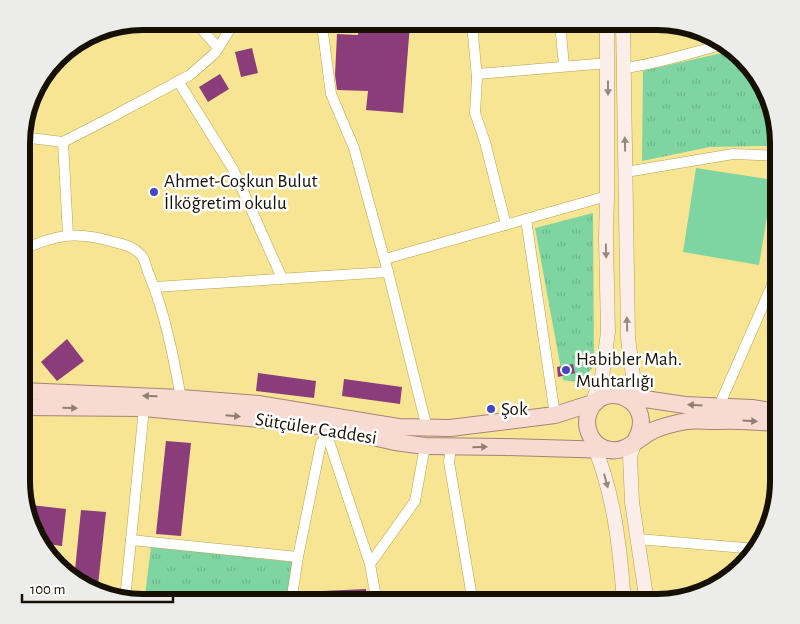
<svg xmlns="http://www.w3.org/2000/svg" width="800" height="624" font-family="'Alegreya Sans',sans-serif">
	<defs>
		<pattern id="park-tufts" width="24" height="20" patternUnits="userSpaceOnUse" patternTransform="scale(1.25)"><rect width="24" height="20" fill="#7fd5a1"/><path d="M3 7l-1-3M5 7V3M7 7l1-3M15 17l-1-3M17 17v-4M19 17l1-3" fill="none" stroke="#6db689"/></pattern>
	</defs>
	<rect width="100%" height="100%" fill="#f8e593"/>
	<path fill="#7fd5a1" d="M696,168L773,180L759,265L683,252Z"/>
	<g fill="url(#park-tufts)">
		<path d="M735,50L766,89L779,147L764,146L710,147L642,161L643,71Z"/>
		<path d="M593,213L594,366C582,379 582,384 563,380L535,228Z"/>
		<path d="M151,547L293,562L288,603H144Z"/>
	</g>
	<g fill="#8a3d7a">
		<path d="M410,24L403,113L366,110L368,91L337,90L335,75L337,34L358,35L359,25Z"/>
		<path d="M252,48L258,73L241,77L235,52Z"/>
		<path d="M220,74L229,89L208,102L199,87Z"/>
		<path d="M67,339L84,361L57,381L41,362Z"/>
		<path d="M573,364L575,373L558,377L557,367Z"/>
		<path d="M258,373L316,381L314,398L256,391Z"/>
		<path d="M344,379L402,387L400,404L342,396Z"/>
		<path d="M166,441L191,443L181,536L156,534Z"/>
		<path d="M31,505L66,509L62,546L40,543L34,535L30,519Z"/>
		<path d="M81,510L106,512L97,594L74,580Z"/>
		<path d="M366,589V603H298L300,592Z"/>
	</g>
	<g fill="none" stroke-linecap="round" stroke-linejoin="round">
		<defs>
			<g id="street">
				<path d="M560,23L564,66"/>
				<path d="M472,24L477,78L475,113L485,142L506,225"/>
				<path d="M322,25L331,94L354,148L388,272L427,428"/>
				<path d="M200,27L218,48"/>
				<path d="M624,68C659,64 692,52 726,44"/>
				<path d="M477,74L608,63"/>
				<path d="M178,81L233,169L282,278"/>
				<path d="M22,137L63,142L108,119L190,75L215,53L232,26"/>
				<path d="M63,142L68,235"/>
				<path d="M626,172L733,154L779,156"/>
				<path d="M526,219L555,415"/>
				<path d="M22,250C57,234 77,231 114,242C125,245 133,246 141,255C145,259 146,266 148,272C165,312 173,355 181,398"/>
				<path d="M385,259L607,196"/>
				<path d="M22,266L27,324L26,391"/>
				<path d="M155,287L388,272"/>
				<path d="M719,406L779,269"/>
				<path d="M328,427L327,435L370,564L377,603"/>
				<path d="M451,447L449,462L473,603"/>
				<path d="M638,539L757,549"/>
				<path d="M131,540L298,557"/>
				<path d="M370,564L415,501L425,446"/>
				<path d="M125,600L144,408"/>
				<path d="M291,603L298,557L321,443L327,435"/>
			</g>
			<g id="secondary">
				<path d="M623,22L628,338L637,406"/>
				<path d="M590,409L602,377L608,332L606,239L607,196V22"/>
				<path d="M592,441C614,492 620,547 624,603"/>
				<path d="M635,441L630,456L632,502L647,603"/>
			</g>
			<g id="primary">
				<path d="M22,391L181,398L258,404L398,427L450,428L555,415L596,402"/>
				<path d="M624,396L685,405L752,408L779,412"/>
				<path d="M22,407L144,408L258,419L328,427L395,442L425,446L505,447L611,450"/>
				<path d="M635,441C659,401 603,377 589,412C583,428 592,447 610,450C626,453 640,437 654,430C664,426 676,423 687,421C696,420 705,421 714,421C736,420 757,421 779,424"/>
			</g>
		</defs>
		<use href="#street" stroke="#b4a150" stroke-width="11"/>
		<use href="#secondary" stroke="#b4a150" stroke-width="15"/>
		<use href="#primary" stroke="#a58475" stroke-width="18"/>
		<use href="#street" stroke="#fff" stroke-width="10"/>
		<use href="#secondary" stroke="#fbede8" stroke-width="14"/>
		<use href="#primary" stroke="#f7dad2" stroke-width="16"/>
	</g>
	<defs><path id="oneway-solid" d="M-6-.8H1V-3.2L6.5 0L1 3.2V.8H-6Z" transform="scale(1.25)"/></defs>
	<g fill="#948a80">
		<use href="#oneway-solid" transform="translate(608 88) rotate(90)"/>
		<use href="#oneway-solid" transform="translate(625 144) rotate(-91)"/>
		<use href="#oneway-solid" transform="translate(606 251) rotate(89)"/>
		<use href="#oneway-solid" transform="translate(627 324) rotate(-91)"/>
		<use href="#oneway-solid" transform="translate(606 481) rotate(75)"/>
	</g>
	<g fill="#917f74">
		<use href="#oneway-solid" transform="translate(150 396) rotate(-178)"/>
		<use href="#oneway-solid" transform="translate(695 405) rotate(-177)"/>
		<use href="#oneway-solid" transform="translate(70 408) rotate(1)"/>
		<use href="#oneway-solid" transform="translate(233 416) rotate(5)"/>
		<use href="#oneway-solid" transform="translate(750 421) rotate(3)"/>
		<use href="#oneway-solid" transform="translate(480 447) rotate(-1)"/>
	</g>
	<g fill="#4547bc" stroke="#fff" stroke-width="2">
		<circle cx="154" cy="192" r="5"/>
		<circle cx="566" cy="370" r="5"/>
		<circle cx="491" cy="409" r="5"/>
	</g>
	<g text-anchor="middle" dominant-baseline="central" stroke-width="5" stroke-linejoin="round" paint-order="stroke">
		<g font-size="19" fill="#151000" stroke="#fff" text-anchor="start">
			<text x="164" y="181">Ahmet-Coşkun Bulut<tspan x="164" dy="22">İlköğretim okulu</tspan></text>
			<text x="576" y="359">Habibler Mah.<tspan x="576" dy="22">Muhtarlığı</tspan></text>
			<text x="501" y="409">Şok</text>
		</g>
		<g font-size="19" fill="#151000" stroke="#fff">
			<text transform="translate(316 429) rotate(9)">Sütçüler Caddesi</text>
		</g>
	</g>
	<path d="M0 0H800V624H0ZM143 30H657A113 113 0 0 1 770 143V481A113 113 0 0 1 657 594H143A113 113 0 0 1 30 481V143A113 113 0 0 1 143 30Z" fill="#ececeb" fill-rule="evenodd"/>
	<path fill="none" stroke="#151000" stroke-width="6" d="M143 30H657A113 113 0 0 1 770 143V481A113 113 0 0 1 657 594H143A113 113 0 0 1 30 481V143A113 113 0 0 1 143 30Z"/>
	<path d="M22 594v8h151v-8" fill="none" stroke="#151000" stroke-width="2.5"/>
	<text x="30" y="594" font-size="15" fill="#151000" stroke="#ffffff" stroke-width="4" paint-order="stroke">100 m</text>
</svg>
